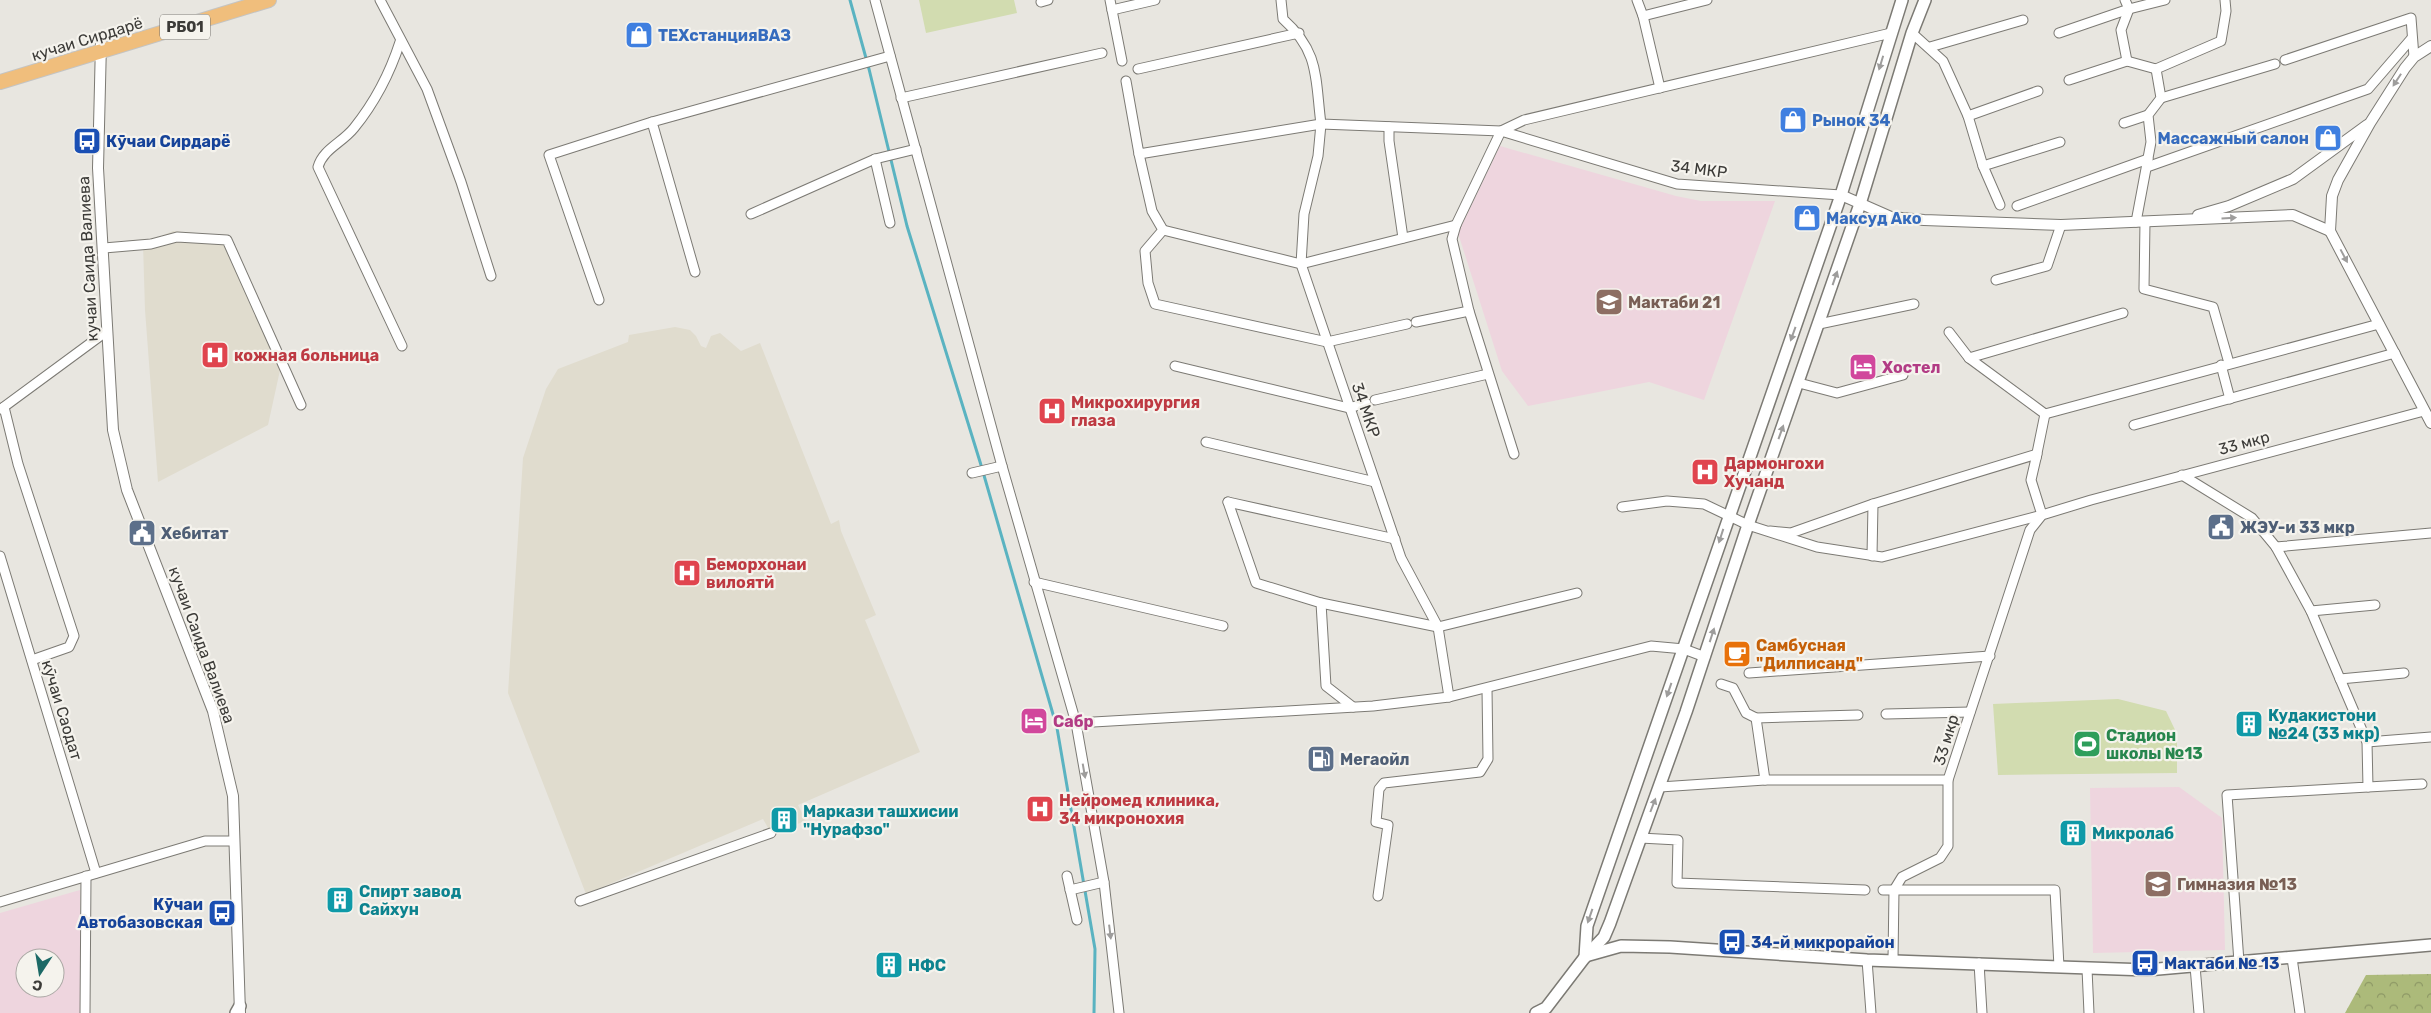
<svg xmlns="http://www.w3.org/2000/svg" width="2431" height="1013" font-family="Rubik,sans-serif">
	<defs>
		<pattern id="forest-crowns" width="20" height="18" patternUnits="userSpaceOnUse" patternTransform="scale(1.25)"><rect width="20" height="18" fill="#acba7a"/><path d="M2 6a3 3 0 1 1 6 0M12 15a3 3 0 1 1 6 0" fill="none" stroke="#8d9865"/></pattern>
	</defs>
	<rect width="100%" height="100%" fill="#e8e6e0"/>
	<g fill="#e0dcce">
		<path d="M173,231L230,236L282,361L268,425L158,482L145,310L143,244Z"/>
		<path d="M675,327L690,330L696,336L701,346L706,348L711,336L720,333L741,351L760,343L831,524L839,520L841,531L876,615L865,620L920,752L798,805L806,821L771,833L763,819L586,894L508,693L523,458L546,389L558,369L628,342L629,335Z"/>
	</g>
	<g fill="#eed5de" fill-rule="evenodd">
		<path d="M1500,146L1676,196L1701,201H1775L1704,400L1649,382L1528,406L1502,371L1458,233Z"/>
		<path d="M2179,787L2222,818L2225,950L2093,953L2090,788Z"/>
		<path d="M80,890L81,1013H0V913ZM25,958H55V988H25Z"/>
	</g>
	<g fill="#d2dcb0">
		<path d="M919,0H1014L1017,13L926,33Z"/>
		<path d="M2118,699L2166,711L2177,734V773L1998,775L1993,704Z"/>
	</g>
	<path fill="url(#forest-crowns)" d="M2431,974V1013H2345L2366,975Z"/>
	<g fill="none" stroke-linecap="round" stroke-linejoin="round">
		<path stroke="#5ab3c1" stroke-width="3" d="M850,0L869,69L907,226L981,465L1057,728L1095,949L1094,1013"/>
		<defs>
			<g id="minor">
				<path d="M380,0L427,89L461,182L491,276"/>
				<path d="M875,0L1002,466L1076,723L1104,882L1119,1013"/>
				<path d="M1110,0L1122,61"/>
				<path d="M1281,0L1283,19C1320,52 1315,78 1321,124L1501,131L1677,184L1841,195"/>
				<path d="M1637,0L1643,16L1660,88"/>
				<path d="M2125,0L2129,9L2121,30L2127,61"/>
				<path d="M1041,2L1048,0"/>
				<path d="M1112,10L1155,0"/>
				<path d="M1643,16L1707,0"/>
				<path d="M1912,33L1943,61L1968,116L2038,91"/>
				<path d="M2059,33L2129,9L2165,0"/>
				<path d="M400,42C390,73 375,102 354,128C342,143 323,149 318,167L402,346"/>
				<path d="M1930,47L2023,20"/>
				<path d="M2285,60L2411,18L2414,57"/>
				<path d="M1138,69L1299,33"/>
				<path d="M2069,80L2127,61L2156,69"/>
				<path d="M1126,81L1139,154L1321,124L1318,156L1304,214L1301,264L1401,558L1438,627L1449,697"/>
				<path d="M901,98L1102,53"/>
				<path d="M2161,98L2275,64"/>
				<path d="M1968,116L1983,166L2000,205"/>
				<path d="M2124,123L2148,115"/>
				<path d="M1389,127V141L1403,238"/>
				<path d="M1139,154L1152,211L1163,230L1145,251L1148,283L1155,304L1327,342L1407,324"/>
				<path d="M875,159L890,223"/>
				<path d="M1983,166L2060,142"/>
				<path d="M2147,167L2368,89L2412,38"/>
				<path d="M2017,206L2148,159"/>
				<path d="M751,214L875,159L916,149"/>
				<path d="M2136,222L2151,142L2148,115L2161,98L2156,69L2221,41L2226,11L2225,0"/>
				<path d="M2145,222L2144,289L2213,307L2229,363"/>
				<path d="M1163,230L1301,264L1456,225"/>
				<path d="M104,248L151,244L177,237L227,240L301,405"/>
				<path d="M695,272L652,122L890,56"/>
				<path d="M1996,280L2047,266L2061,225"/>
				<path d="M599,300L549,155L652,122"/>
				<path d="M1416,322L1469,311"/>
				<path d="M1819,324L1914,304"/>
				<path d="M1949,332L1969,358L2045,414"/>
				<path d="M1969,358L2123,313"/>
				<path d="M2221,365L2230,399"/>
				<path d="M1175,366L1349,408L1366,403"/>
				<path d="M1799,383L1837,393L1903,375"/>
				<path d="M1375,400L1488,374"/>
				<path d="M4,407L18,464L74,636L69,647L32,660"/>
				<path d="M1,409L107,331"/>
				<path d="M2045,414L2379,324"/>
				<path d="M2134,425L2395,353"/>
				<path d="M1206,442L1375,482"/>
				<path d="M1514,454L1469,311L1452,239L1456,225L1501,131L1524,120L1891,33"/>
				<path d="M2036,458L2045,414"/>
				<path d="M972,473L1002,466"/>
				<path d="M2182,475L2252,518L2276,547L2311,611L2367,742L2368,787L2227,795L2239,962"/>
				<path d="M1228,502L1256,583L1321,603L1326,686L1353,707"/>
				<path d="M1228,502L1395,539"/>
				<path d="M1622,507L1667,501L1704,504L1748,525L1817,547L1882,557L2042,515L2031,480L2037,454L1873,504L1791,533L1770,531"/>
				<path d="M2276,547L2431,533"/>
				<path d="M0,556L96,873"/>
				<path d="M1872,556L1873,504"/>
				<path d="M1034,582L1223,626"/>
				<path d="M1321,603L1438,627L1577,593"/>
				<path d="M2311,611L2375,605"/>
				<path d="M1749,673L1990,656"/>
				<path d="M2340,679L2404,673"/>
				<path d="M1721,684L1733,688L1746,713L1756,718L1858,715"/>
				<path d="M1886,714L1970,712"/>
				<path d="M1756,718L1765,780"/>
				<path d="M1076,723L1373,706L1449,697L1651,646L1684,649L1705,657"/>
				<path d="M2367,742L2431,737"/>
				<path d="M1660,787L1765,780H1948"/>
				<path d="M2368,787L2422,784"/>
				<path d="M1640,838L1678,840L1677,883L1865,890"/>
				<path d="M1067,876L1077,920"/>
				<path d="M1070,890L1104,882"/>
				<path d="M1883,890H2055L2059,967"/>
				<path d="M1378,896L1388,825L1376,822L1379,789L1384,783L1480,772L1488,759L1487,689"/>
				<path d="M580,901L771,833"/>
				<path d="M0,902L205,841H234"/>
				<path d="M2292,958L2300,1013"/>
				<path d="M1893,959L1894,890L1902,877L1940,858L1948,846V780L2030,530L2042,515L2091,500L2424,411"/>
				<path d="M1867,960L1871,1013"/>
				<path d="M1979,963L1982,1013"/>
				<path d="M2195,966L2199,1013"/>
				<path d="M2087,969L2089,1013"/>
				<path d="M85,1013L86,876"/>
			</g>
			<g id="tertiary">
				<path d="M101,43L98,168L113,430L127,490L213,711L233,796L240,1013"/>
				<path d="M2431,46L2414,57L2405,68L2370,123L2338,180L2332,196L2330,231L2431,423"/>
				<path d="M1841,195L1891,217L1924,220L2061,225L2293,215L2330,231"/>
				<path d="M2198,215L2229,206L2293,179L2367,125"/>
			</g>
			<g id="secondary">
				<path d="M1589,955L1621,946L1670,947L1867,960L2147,970L2431,945"/>
				<path d="M1585,957L1587,926L1841,195L1902,0"/>
				<path d="M236,1013L240,1006"/>
				<path d="M1536,1013L1546,1008L1585,957L1604,937L1610,923L1686,712L1748,525L1860,204L1912,33L1925,0"/>
			</g>
			<path id="trunk" d="M0,82L269,0"/>
		</defs>
		<use href="#minor" stroke="#7c7a74" stroke-width="11"/>
		<use href="#tertiary" stroke="#7c7a74" stroke-width="12"/>
		<use href="#secondary" stroke="#7c7a74" stroke-width="14"/>
		<use href="#trunk" stroke="#c4c4c3" stroke-width="16"/>
		<use href="#minor" stroke="#fff" stroke-width="9"/>
		<use href="#tertiary" stroke="#fff" stroke-width="10"/>
		<use href="#secondary" stroke="#fff" stroke-width="11"/>
		<use href="#trunk" stroke="#f0be7c" stroke-width="14"/>
	</g>
	<defs><path id="oneway-solid" d="M-6-.8H1V-3.2L6.5 0L1 3.2V.8H-6Z" transform="scale(1.25)"/></defs>
	<g fill="#9e9d9c">
		<use href="#oneway-solid" transform="translate(1881 63) rotate(107)"/>
		<use href="#oneway-solid" transform="translate(2397 80) rotate(123)"/>
		<use href="#oneway-solid" transform="translate(2229 218) rotate(-3)"/>
		<use href="#oneway-solid" transform="translate(2344 256) rotate(62)"/>
		<use href="#oneway-solid" transform="translate(1835 278) rotate(-71)"/>
		<use href="#oneway-solid" transform="translate(1793 334) rotate(110)"/>
		<use href="#oneway-solid" transform="translate(1781 432) rotate(-70)"/>
		<use href="#oneway-solid" transform="translate(1721 536) rotate(108)"/>
		<use href="#oneway-solid" transform="translate(1712 635) rotate(-72)"/>
		<use href="#oneway-solid" transform="translate(1669 690) rotate(109)"/>
		<use href="#oneway-solid" transform="translate(1084 771) rotate(80)"/>
		<use href="#oneway-solid" transform="translate(1653 805) rotate(-69)"/>
		<use href="#oneway-solid" transform="translate(1590 916) rotate(109)"/>
		<use href="#oneway-solid" transform="translate(1110 932) rotate(83)"/>
	</g>
	<defs>
		<symbol id="shop-square" viewBox="-11 -11 22 22"><rect x="-9" y="-9" width="18" height="18" rx="4" fill="#3f7fe0" stroke="#f5f3ed"/><path d="M-5-2.5h2.3a2.7 3.5 0 0 1 5.4 0H5L5.5 6h-11ZM-1.5-2.5h3a1.5 2.3 0 0 0-3 0Z" fill="#fff"/></symbol>
		<symbol id="bus-square" viewBox="-11 -11 22 22"><rect x="-9" y="-9" width="18" height="18" rx="4" fill="#1a4fb4" stroke="#f5f3ed"/><path d="M-5-6H5V4H4V6H2V4H-2V6H-4V4H-5ZM-3.5-4V0h7V-4ZM-3.5 1.2v1.5H-2V1.2ZM2 1.2v1.5H3.5V1.2Z" fill="#fff"/></symbol>
		<symbol id="school-square" viewBox="-11 -11 22 22"><rect x="-9" y="-9" width="18" height="18" rx="4" fill="#8d6e63" stroke="#f5f3ed"/><path d="M0-5L7-2L0 1L-7-2ZM-4 1L0 2.5L4 1V4Q0 6-4 4Z" fill="#fff"/></symbol>
		<symbol id="hospital-square" viewBox="-11 -11 22 22"><rect x="-9" y="-9" width="18" height="18" rx="4" fill="#e0444e" stroke="#f5f3ed"/><path d="M-5-5h3v3.5h4V-5h3V5h-3V1.5h-4V5h-3Z" fill="#fff"/></symbol>
		<symbol id="hotel-square" viewBox="-11 -11 22 22"><rect x="-9" y="-9" width="18" height="18" rx="4" fill="#d1479c" stroke="#f5f3ed"/><path d="M-6-4.5h1.5V1H6V5H4.5V3h-9V5H-6ZM-4 0a1.8 1.8 0 1 1 3.6 0ZM.5 0V-2.5h3Q6-2.5 6 0Z" fill="#fff"/></symbol>
		<symbol id="civic-square" viewBox="-11 -11 22 22"><rect x="-9" y="-9" width="18" height="18" rx="4" fill="#5c6f8a" stroke="#f5f3ed"/><path d="M-.6-6.5H3V-4.5H.6V-3L4-1V1h2V6H-6V1h2V-1L-.6-3ZM-1.2 2.5V6h2.4V2.5Z" fill="#fff"/></symbol>
		<symbol id="cafe-square" viewBox="-11 -11 22 22"><rect x="-9" y="-9" width="18" height="18" rx="4" fill="#e8710a" stroke="#f5f3ed"/><path d="M-5.5-4.5H6V0H3Q3 3.5 0 3.5H-2.5Q-5.5 3.5-5.5 0ZM3-3.2v2h1.7v-2ZM-6 4.5H4V6H-6Z" fill="#fff"/></symbol>
		<symbol id="building-square" viewBox="-11 -11 22 22"><rect x="-9" y="-9" width="18" height="18" rx="4" fill="#0f9aa8" stroke="#f5f3ed"/><path d="M-4-6H4V6H1V3H-1V6H-4ZM-2.5-4.3h1.7v1.8h-1.7ZM.8-4.3h1.7v1.8H.8ZM-2.5-1h1.7V.8h-1.7ZM.8-1h1.7V.8H.8Z" fill="#fff"/></symbol>
		<symbol id="stadium-square" viewBox="-11 -11 22 22"><rect x="-9" y="-9" width="18" height="18" rx="4" fill="#2e9e5b" stroke="#f5f3ed"/><path d="M0-5a6.5 5 0 1 0 0 10a6.5 5 0 1 0 0-10ZM-3.5-1.8h7v3.6h-7Z" fill="#fff"/></symbol>
		<symbol id="fuel-square" viewBox="-11 -11 22 22"><rect x="-9" y="-9" width="18" height="18" rx="4" fill="#5c6f8a" stroke="#f5f3ed"/><path d="M-5.5-6h7V0h2V4h1.3V-2.5L3-4.5l.8-.8L6-3V5H2.5V1h-1V6h-7ZM-4.2-4.7v3.2H.2V-4.7Z" fill="#fff"/></symbol>
	</defs>
	<g fill-rule="evenodd">
		<use href="#shop-square" x="623" y="19" width="32" height="32"/>
		<use href="#shop-square" x="1777" y="104" width="32" height="32"/>
		<use href="#shop-square" x="2312" y="122" width="32" height="32"/>
		<use href="#bus-square" x="71" y="125" width="32" height="32"/>
		<use href="#shop-square" x="1791" y="202" width="32" height="32"/>
		<use href="#school-square" x="1593" y="286" width="32" height="32"/>
		<use href="#hospital-square" x="199" y="339" width="32" height="32"/>
		<use href="#hotel-square" x="1847" y="351" width="32" height="32"/>
		<use href="#hospital-square" x="1036" y="395" width="32" height="32"/>
		<use href="#hospital-square" x="1689" y="456" width="32" height="32"/>
		<use href="#civic-square" x="2205" y="511" width="32" height="32"/>
		<use href="#civic-square" x="126" y="517" width="32" height="32"/>
		<use href="#hospital-square" x="671" y="557" width="32" height="32"/>
		<use href="#cafe-square" x="1721" y="638" width="32" height="32"/>
		<use href="#hotel-square" x="1018" y="705" width="32" height="32"/>
		<use href="#building-square" x="2233" y="708" width="32" height="32"/>
		<use href="#stadium-square" x="2071" y="728" width="32" height="32"/>
		<use href="#fuel-square" x="1305" y="743" width="32" height="32"/>
		<use href="#hospital-square" x="1024" y="793" width="32" height="32"/>
		<use href="#building-square" x="768" y="804" width="32" height="32"/>
		<use href="#building-square" x="2057" y="817" width="32" height="32"/>
		<use href="#school-square" x="2142" y="868" width="32" height="32"/>
		<use href="#building-square" x="324" y="884" width="32" height="32"/>
		<use href="#bus-square" x="206" y="897" width="32" height="32"/>
		<use href="#bus-square" x="1716" y="926" width="32" height="32"/>
		<use href="#bus-square" x="2129" y="947" width="32" height="32"/>
		<use href="#building-square" x="873" y="949" width="32" height="32"/>
	</g>
	<g text-anchor="middle" dominant-baseline="central" stroke-width="4.5" stroke-linejoin="round" paint-order="stroke">
		<rect fill="#f5f3ed" stroke="#74726e" stroke-width="1" x="160" y="14.5" width="50" height="25" rx="4"/>
		<g font-size="15" font-weight="bold" fill="#3c3b38">
			<text x="185" y="27">РБ01</text>
		</g>
		<g font-size="16" font-weight="bold" fill="#366cbe" stroke="#f5f3ed" text-anchor="start">
			<text x="658" y="35">ТЕХстанцияВАЗ</text>
			<text x="1812" y="120">Рынок 34</text>
			<text x="2309" y="138" text-anchor="end">Массажный салон</text>
			<text x="1826" y="218">Максуд Ако</text>
		</g>
		<g font-size="16" fill="#3c3b38" stroke="#f5f3ed">
			<text transform="translate(87 39) rotate(-17)">кучаи Сирдарё</text>
			<text transform="translate(1699 169) rotate(7)">34 МКР</text>
			<text transform="translate(88 259) rotate(-93)">кучаи Саида Валиева</text>
			<text transform="translate(1366 410) rotate(71)">34 МКР</text>
			<text transform="translate(2244 443) rotate(-15)">33 мкр</text>
			<text transform="translate(202 645) rotate(70)">кучаи Саида Валиева</text>
			<text transform="translate(62 710) rotate(73)">кӯчаи Саодат</text>
			<text transform="translate(1946 740) rotate(-73)">33 мкр</text>
		</g>
		<g font-size="16" font-weight="bold" fill="#164399" stroke="#f5f3ed" text-anchor="start">
			<text x="106" y="141">Кӯчаи Сирдарё</text>
			<text x="203" y="904" text-anchor="end">Кӯчаи<tspan x="203" dy="18">Автобазовская</tspan></text>
			<text x="1751" y="942">34-й микрорайон</text>
			<text x="2164" y="963">Мактаби № 13</text>
		</g>
		<g font-size="16" font-weight="bold" fill="#785e54" stroke="#f5f3ed" text-anchor="start">
			<text x="1628" y="302">Мактаби 21</text>
			<text x="2177" y="884">Гимназия №13</text>
		</g>
		<g font-size="16" font-weight="bold" fill="#be3a42" stroke="#f5f3ed" text-anchor="start">
			<text x="234" y="355">кожная больница</text>
			<text x="1071" y="402">Микрохирургия<tspan x="1071" dy="18">глаза</tspan></text>
			<text x="1724" y="463">Дармонгохи<tspan x="1724" dy="18">Хучанд</tspan></text>
			<text x="706" y="564">Беморхонаи<tspan x="706" dy="18">вилоятй</tspan></text>
			<text x="1059" y="800">Нейромед клиника,<tspan x="1059" dy="18">34 микронохия</tspan></text>
		</g>
		<g font-size="16" font-weight="bold" fill="#b23c85" stroke="#f5f3ed" text-anchor="start">
			<text x="1882" y="367">Хостел</text>
			<text x="1053" y="721">Сабр</text>
		</g>
		<g font-size="16" font-weight="bold" fill="#4e5e75" stroke="#f5f3ed" text-anchor="start">
			<text x="2240" y="527">ЖЭУ-и 33 мкр</text>
			<text x="161" y="533">Хебитат</text>
			<text x="1340" y="759">Мегаойл</text>
		</g>
		<g font-size="16" font-weight="bold" fill="#c56008" stroke="#f5f3ed" text-anchor="start">
			<text x="1756" y="645">Самбусная<tspan x="1756" dy="18">"Дилписанд"</tspan></text>
		</g>
		<g font-size="16" font-weight="bold" fill="#0d838f" stroke="#f5f3ed" text-anchor="start">
			<text x="2268" y="715">Кудакистони<tspan x="2268" dy="18">№24 (33 мкр)</tspan></text>
			<text x="803" y="811">Маркази ташхисии<tspan x="803" dy="18">"Нурафзо"</tspan></text>
			<text x="2092" y="833">Микролаб</text>
			<text x="359" y="891">Спирт завод<tspan x="359" dy="18">Сайхун</tspan></text>
			<text x="908" y="965">НФС</text>
		</g>
		<g font-size="16" font-weight="bold" fill="#27864d" stroke="#f5f3ed" text-anchor="start">
			<text x="2106" y="735">Стадион<tspan x="2106" dy="18">школы №13</tspan></text>
		</g>
	</g>
	<g transform="translate(40 973) rotate(192)"><circle r="24" fill="#f5f3ed" stroke="#aba9a5"/>
	<path d="M0-4L9 19L0 12L-9 19Z" fill="#1c6966"/>
	<text y="-8" font-size="14" font-weight="bold" text-anchor="middle" fill="#3c3b38">С</text>
	</g>
</svg>
